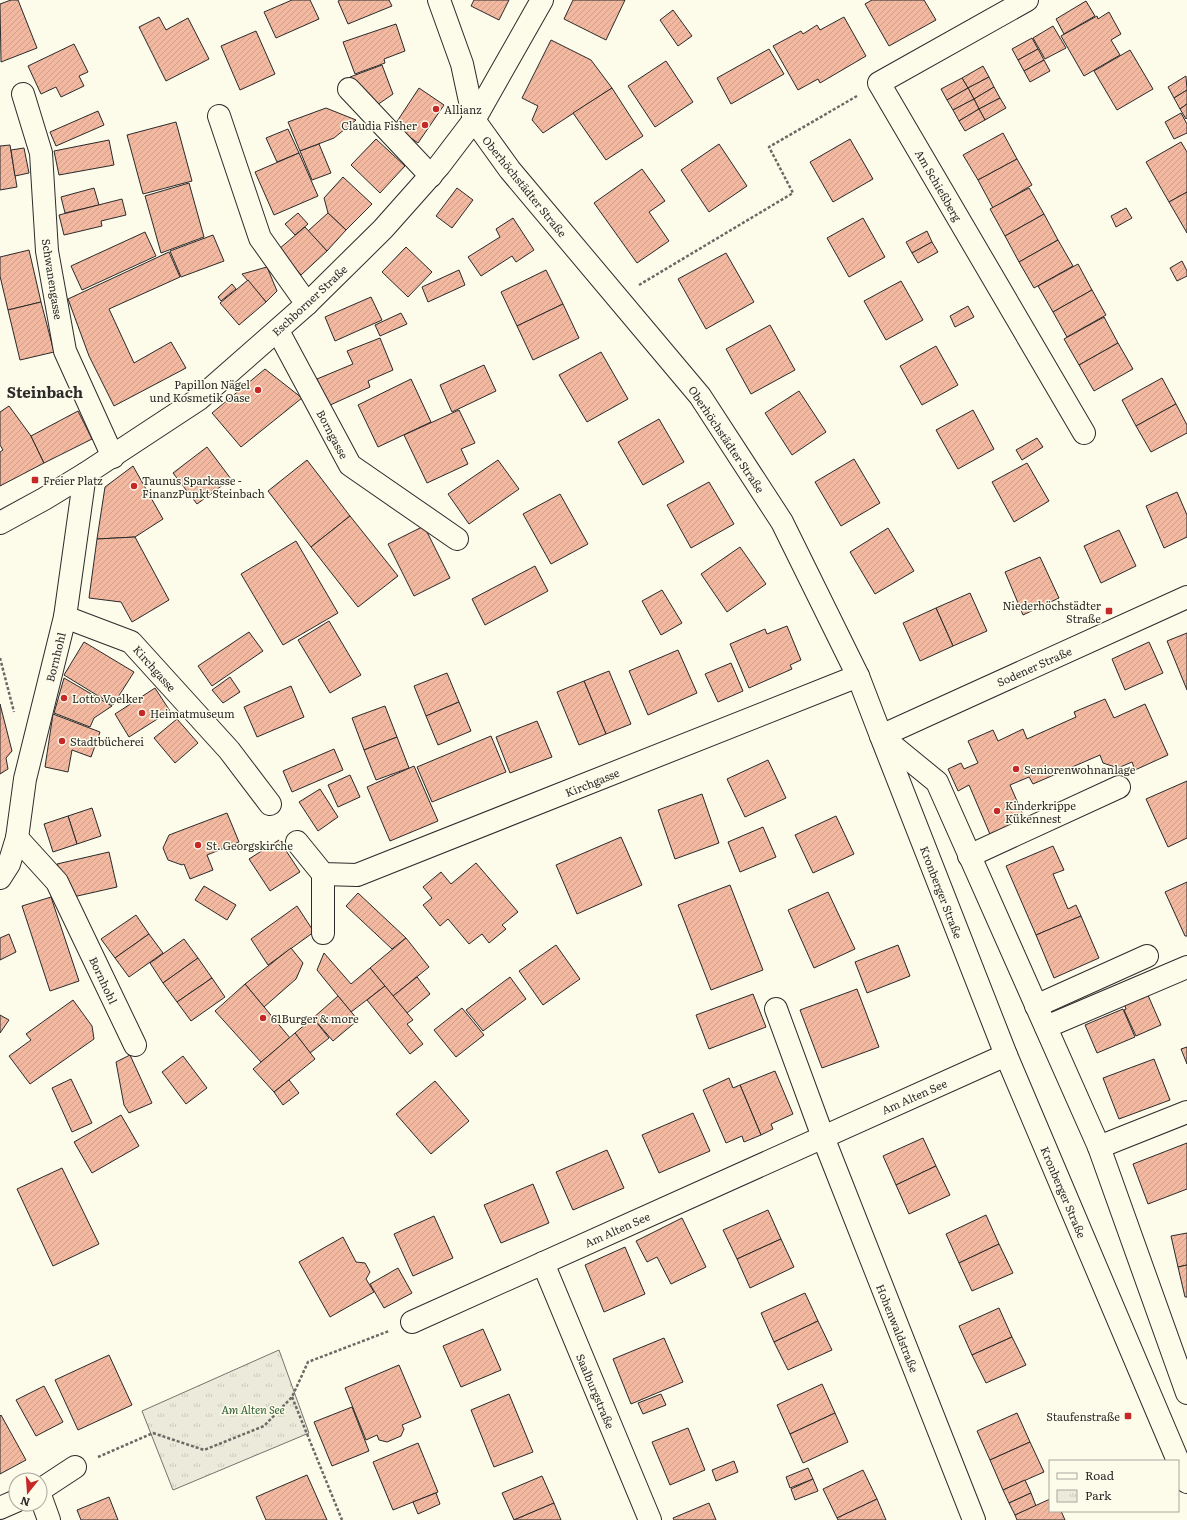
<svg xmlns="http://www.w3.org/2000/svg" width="1187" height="1520" font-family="Literata,serif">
	<defs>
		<pattern id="park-tufts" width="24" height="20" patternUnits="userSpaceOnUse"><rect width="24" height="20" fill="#ecebdb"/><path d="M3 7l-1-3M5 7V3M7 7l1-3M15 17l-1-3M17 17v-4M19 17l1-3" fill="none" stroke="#cbcabc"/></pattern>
		<pattern id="building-hatch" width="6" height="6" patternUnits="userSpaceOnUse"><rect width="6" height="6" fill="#f2b8a0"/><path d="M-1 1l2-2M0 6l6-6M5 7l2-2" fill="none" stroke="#d09e8a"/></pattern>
	</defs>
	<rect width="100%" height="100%" fill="#fdfbea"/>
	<path fill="url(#park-tufts)" stroke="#74746e" d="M279,1350L309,1433L173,1490L142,1411Z"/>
	<g fill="url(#building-hatch)" stroke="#2b2b2b">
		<path d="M11,0H18L37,48L1,62L0,4Z"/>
		<path d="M292,0H310L319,19L276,38L264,12Z"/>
		<path d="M340,0H389L392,6L348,24L338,1Z"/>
		<path d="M474,0H509L499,20L471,6Z"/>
		<path d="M573,0H625L606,40L564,19Z"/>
		<path d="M872,0H924L936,20L889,46L865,4Z"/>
		<path d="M1086,1L1095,16L1064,34L1056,19Z"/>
		<path d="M673,10L692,36L678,46L660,20Z"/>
		<path d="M1109,12L1121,34L1111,40L1120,55L1084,76L1061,36L1097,16L1098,19Z"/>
		<path d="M159,17L166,30L188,18L209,59L166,81L139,27Z"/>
		<path d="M844,17L866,56L820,83L818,79L798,90L773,46L801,31L803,34L817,25L820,30Z"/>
		<path d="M396,24L405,51L384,59L385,63L355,74L343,42Z"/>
		<path d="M1053,26L1066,48L1045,59L1033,38Z"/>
		<path d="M256,31L275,74L240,90L221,46Z"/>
		<path d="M1032,38L1038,49L1018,60L1012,49Z"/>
		<path d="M551,40L591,60L612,88L543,133L532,120L538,106L522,98Z"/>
		<path d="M74,44L88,72L79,76L84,86L61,97L56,87L41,94L28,66Z"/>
		<path d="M769,49L784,74L731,104L717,78Z"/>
		<path d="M1038,49L1044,60L1024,71L1018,60Z"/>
		<path d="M1130,50L1153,89L1117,110L1094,71Z"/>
		<path d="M1044,60L1050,71L1030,82L1024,71Z"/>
		<path d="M666,61L693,102L655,127L628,86Z"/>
		<path d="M382,65L393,94L377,105L350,77Z"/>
		<path d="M983,66L989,77L968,88L962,78Z"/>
		<path d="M1186,76L1187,90L1174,98L1168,87Z"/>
		<path d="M989,77L994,87L974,99L968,88Z"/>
		<path d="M962,78L968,88L947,100L941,89Z"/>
		<path d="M994,87L1000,98L979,109L974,99Z"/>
		<path d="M419,88L444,105L418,143L394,126Z"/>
		<path d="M612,88L643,136L606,160L573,113Z"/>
		<path d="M968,88L974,99L953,110L947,100Z"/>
		<path d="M1187,90V104L1180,109L1174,98Z"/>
		<path d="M1000,98L1006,108L985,120L979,109Z"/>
		<path d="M974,99L979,109L959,121L953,110Z"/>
		<path d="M1187,104V118L1186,119L1180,109Z"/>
		<path d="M326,108L356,120L334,138L300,151L288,122Z"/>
		<path d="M979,109L985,120L965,131L959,121Z"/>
		<path d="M98,111L104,125L56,146L50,132Z"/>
		<path d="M1181,113L1187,124V133L1174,139L1165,122Z"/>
		<path d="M176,122L192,181L143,194L127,135Z"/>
		<path d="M288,129L299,153L277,162L266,138Z"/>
		<path d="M1003,133L1017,159L978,180L963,155Z"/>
		<path d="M376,139L405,166L380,193L351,165Z"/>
		<path d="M850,139L873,179L833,202L810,162Z"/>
		<path d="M109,140L114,165L59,175L54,151Z"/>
		<path d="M1181,142L1187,152V192L1169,202L1146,162Z"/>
		<path d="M319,144L331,173L312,180L300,151Z"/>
		<path d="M719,144L747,186L709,212L681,170Z"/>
		<path d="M10,145L17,187L0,190V146Z"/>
		<path d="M24,148L29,173L15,176L11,150Z"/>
		<path d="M299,153L318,196L274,215L255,172Z"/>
		<path d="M1017,159L1032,185L993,208L978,180Z"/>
		<path d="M642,169L665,201L649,212L669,241L637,263L594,203Z"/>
		<path d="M343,177L372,204L346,230L328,213L324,198Z"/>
		<path d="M189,183L204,237L161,253L145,196Z"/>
		<path d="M94,188L99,205L65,213L61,197Z"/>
		<path d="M457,188L473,200L452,228L436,216Z"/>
		<path d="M1029,188L1044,214L1005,236L990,209Z"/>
		<path d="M1187,192V233L1169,202Z"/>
		<path d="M122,199L126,215L101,221L102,226L64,235L59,215Z"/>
		<path d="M1126,208L1132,218L1116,227L1111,216Z"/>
		<path d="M298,213L308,224L295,235L285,224Z"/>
		<path d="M328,213L346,230L327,251L308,231Z"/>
		<path d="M1044,214L1058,240L1019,262L1005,236Z"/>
		<path d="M513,218L534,250L516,262L512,256L481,276L468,257L500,237L496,229Z"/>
		<path d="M863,218L885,257L849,277L827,238Z"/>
		<path d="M305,227L327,251L301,275L279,249Z"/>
		<path d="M927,231L932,242L912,253L906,242Z"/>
		<path d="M145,232L156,256L82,290L71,266Z"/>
		<path d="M213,235L224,261L181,277L170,251Z"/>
		<path d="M1058,240L1073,266L1034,288L1019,262Z"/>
		<path d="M932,242L938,252L918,263L912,253Z"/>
		<path d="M406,247L432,272L408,297L382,272Z"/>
		<path d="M29,250L41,302L8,310L0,276V257Z"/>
		<path d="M169,252L180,277L109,309L134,363L171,342L186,368L114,406L89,356L68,299Z"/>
		<path d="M726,253L754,302L706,329L678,279Z"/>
		<path d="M1182,261L1187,271V276L1177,281L1170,268Z"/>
		<path d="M1078,264L1092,290L1053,312L1038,286Z"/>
		<path d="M267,267L277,291L266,302L242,274Z"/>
		<path d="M459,270L465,285L428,302L422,287Z"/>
		<path d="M546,270L563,304L517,326L501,292Z"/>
		<path d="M248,280L266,302L239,325L220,303Z"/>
		<path d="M901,281L923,320L886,340L864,301Z"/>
		<path d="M232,284L236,289L221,301L218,297Z"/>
		<path d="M1092,290L1106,315L1067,337L1053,312Z"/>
		<path d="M371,297L382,320L335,341L325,317Z"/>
		<path d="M41,302L54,352L20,360L8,310Z"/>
		<path d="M563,304L579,338L533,360L517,326Z"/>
		<path d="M968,306L974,317L955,327L950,316Z"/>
		<path d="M401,313L407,324L380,336L375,325Z"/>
		<path d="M1104,317L1118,343L1079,365L1064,339Z"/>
		<path d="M770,325L795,370L751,394L726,349Z"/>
		<path d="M380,338L393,370L368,381L370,387L328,406L317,379L353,364L347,351Z"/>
		<path d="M1118,343L1133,369L1094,391L1079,365Z"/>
		<path d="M936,346L958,385L922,405L900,366Z"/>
		<path d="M601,352L628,399L587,422L559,375Z"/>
		<path d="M484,365L496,391L452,412L440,385Z"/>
		<path d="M265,369L302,398L241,447L212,413Z"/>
		<path d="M1162,378L1176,404L1136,426L1122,400Z"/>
		<path d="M411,379L431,422L378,447L358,405Z"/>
		<path d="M799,391L826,432L792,455L765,413Z"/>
		<path d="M1176,404L1187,425V433L1151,452L1136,426Z"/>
		<path d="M9,406L31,436L44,463L0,486V452L3,450L0,445V412Z"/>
		<path d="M459,410L475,443L461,449L468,464L427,483L404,435Z"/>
		<path d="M973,410L994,449L958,469L936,430Z"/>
		<path d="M78,411L92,439L44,463L31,436Z"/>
		<path d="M659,419L684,462L643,485L618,442Z"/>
		<path d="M1037,438L1043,447L1022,460L1016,450Z"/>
		<path d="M207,447L231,479L197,504L173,473Z"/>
		<path d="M854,459L880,503L841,526L815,482Z"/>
		<path d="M307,460L350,516L311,547L268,491Z"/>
		<path d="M498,460L519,489L469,524L448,494Z"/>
		<path d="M1027,463L1049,501L1014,522L992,482Z"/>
		<path d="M133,466L163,519L135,537L97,539L105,487Z"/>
		<path d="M709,482L734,524L691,548L667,505Z"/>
		<path d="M1177,492L1187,515V537L1164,548L1146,506Z"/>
		<path d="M560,494L588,544L551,564L523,514Z"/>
		<path d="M350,516L398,576L358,607L311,547Z"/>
		<path d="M424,526L450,578L414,596L388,544Z"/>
		<path d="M888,528L914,571L875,594L850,552Z"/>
		<path d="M1119,530L1136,566L1101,583L1084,546Z"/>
		<path d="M135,537L169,600L132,622L121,602L89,598L97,539Z"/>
		<path d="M296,541L338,613L283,645L241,574Z"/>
		<path d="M740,547L766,584L727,612L701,574Z"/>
		<path d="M1040,557L1059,598L1023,615L1005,572Z"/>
		<path d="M535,566L548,591L485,625L472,599Z"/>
		<path d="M662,590L682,623L661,635L642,601Z"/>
		<path d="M970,593L987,631L953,646L936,608Z"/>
		<path d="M936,608L953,646L920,661L903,623Z"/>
		<path d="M329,621L361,675L330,693L298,640Z"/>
		<path d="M787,626L801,660L790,665L792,669L749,688L730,644L765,629L767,634Z"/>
		<path d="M249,632L263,651L212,686L198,666Z"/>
		<path d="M1187,633V690L1167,641Z"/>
		<path d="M84,642L134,672L113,705L64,675Z"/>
		<path d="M1149,642L1163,673L1125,690L1112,659Z"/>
		<path d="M678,650L697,693L648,715L629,671Z"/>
		<path d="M731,663L743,691L718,702L705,674Z"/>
		<path d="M609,671L631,724L606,734L584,681Z"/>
		<path d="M447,673L459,702L426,716L414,686Z"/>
		<path d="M230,677L240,692L223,703L212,690Z"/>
		<path d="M64,678L112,706L94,718L90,727L54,713Z"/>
		<path d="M584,681L606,734L579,745L557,692Z"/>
		<path d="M291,686L304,717L257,737L244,707Z"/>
		<path d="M155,688L170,711L129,737L115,714Z"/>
		<path d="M1105,699L1114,718L1145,704L1168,755L1135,770L1132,762L1118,768L1103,763L1100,755L1033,784L1029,777L1010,785L1027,824L992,839L969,785L958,791L948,769L961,763L964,769L978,763L968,741L993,730L998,741L1023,729L1027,739L1076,717L1074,712Z"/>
		<path d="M459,702L471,731L438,745L426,716Z"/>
		<path d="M0,704L12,751L6,758L8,769L0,774Z"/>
		<path d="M385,706L397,737L364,750L352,718Z"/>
		<path d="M53,714L100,732L91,757L72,750L68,772L45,767Z"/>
		<path d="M177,719L198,743L175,763L154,738Z"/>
		<path d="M537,721L552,757L510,773L496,737Z"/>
		<path d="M491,736L506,772L432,802L417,767Z"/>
		<path d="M397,737L409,768L376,780L364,750Z"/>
		<path d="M334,749L343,770L292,792L283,771Z"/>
		<path d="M768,760L786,798L745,817L727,779Z"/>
		<path d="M414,766L438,821L390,841L367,787Z"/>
		<path d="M350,775L360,797L338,807L328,785Z"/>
		<path d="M1187,781V838L1168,847L1146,799Z"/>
		<path d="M320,789L338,817L318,831L299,802Z"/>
		<path d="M702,794L719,843L675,859L658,810Z"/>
		<path d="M92,808L101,836L77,844L68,816Z"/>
		<path d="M227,813L239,842L207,855L213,870L190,879L184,864L182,865L168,860L163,848L169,835Z"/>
		<path d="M68,816L77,844L53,852L44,824Z"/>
		<path d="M836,816L854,854L813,873L795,835Z"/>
		<path d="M763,827L776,857L740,872L728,842Z"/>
		<path d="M621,837L642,885L577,914L556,865Z"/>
		<path d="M279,840L300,872L270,891L249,859Z"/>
		<path d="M1053,846L1064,870L1053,874L1068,909L1076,905L1081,916L1036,935L1006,866Z"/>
		<path d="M109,852L117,887L73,897L57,864Z"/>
		<path d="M476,863L518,912L502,925L506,929L489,943L482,934L469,944L448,919L440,926L423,905L432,898L423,887L441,872L451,884Z"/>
		<path d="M1187,882V936H1185L1165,892Z"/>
		<path d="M730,885L763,970L711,990L678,905Z"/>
		<path d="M204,886L236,905L227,920L195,900Z"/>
		<path d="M828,892L855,949L814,968L788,910Z"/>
		<path d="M358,893L406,938L392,949L346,906Z"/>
		<path d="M51,897L79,981L50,991L22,906Z"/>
		<path d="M297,906L314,932L268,965L251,939Z"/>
		<path d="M136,915L149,934L115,958L101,939Z"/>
		<path d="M1081,916L1099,958L1054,978L1036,935Z"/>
		<path d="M9,934L16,952L0,960V938Z"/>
		<path d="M149,934L163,953L129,977L115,958Z"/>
		<path d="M406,938L429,967L393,996L370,968Z"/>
		<path d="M184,939L198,958L163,983L150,963Z"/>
		<path d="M556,945L580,979L543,1005L519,971Z"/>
		<path d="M898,945L910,976L867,993L855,962Z"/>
		<path d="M291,948L303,963L296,979L264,1007L245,984Z"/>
		<path d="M324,953L351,984L370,968L385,986L351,1012L317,970Z"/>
		<path d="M198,958L212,978L177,1002L163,983Z"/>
		<path d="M417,977L430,994L407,1013L393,996Z"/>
		<path d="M510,977L526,999L483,1031L466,1010Z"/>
		<path d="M212,978L225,997L191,1021L177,1002Z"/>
		<path d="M245,984L290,1038L261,1062L215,1011Z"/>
		<path d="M385,986L413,1020L407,1024L423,1044L410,1054L367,1000Z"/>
		<path d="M857,989L879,1047L822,1068L800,1010Z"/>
		<path d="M1147,993L1161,1025L1136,1036L1124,1010L1126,1009L1124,1003Z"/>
		<path d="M753,994L766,1027L709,1049L696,1015Z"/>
		<path d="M338,996L358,1020L333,1041L313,1018Z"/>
		<path d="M73,1000L92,1026L94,1039L30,1084L9,1056L31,1040L26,1034Z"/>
		<path d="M462,1008L484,1035L456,1057L434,1030Z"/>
		<path d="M1123,1009L1135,1037L1097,1053L1085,1025Z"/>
		<path d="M0,1015L9,1020L0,1033Z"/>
		<path d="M313,1018L329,1038L310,1053L295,1033Z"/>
		<path d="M295,1033L315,1059L274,1092L253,1069Z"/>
		<path d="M1187,1047V1064L1181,1049Z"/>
		<path d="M130,1055L152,1103L129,1113L124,1105L116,1062Z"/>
		<path d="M183,1056L207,1088L186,1104L162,1072Z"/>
		<path d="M1154,1059L1170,1100L1119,1119L1103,1078Z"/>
		<path d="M775,1071L793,1114L771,1124L773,1129L761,1135L740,1085Z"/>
		<path d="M729,1078L733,1088L740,1085L761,1135L744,1142L742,1136L726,1143L703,1090Z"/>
		<path d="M71,1079L92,1123L72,1132L52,1088Z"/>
		<path d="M289,1080L299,1093L283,1105L274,1092Z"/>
		<path d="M435,1081L469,1121L431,1154L396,1114Z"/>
		<path d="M693,1113L710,1151L659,1173L642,1135Z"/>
		<path d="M121,1115L139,1146L92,1173L74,1142Z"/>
		<path d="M923,1138L936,1166L896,1185L883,1156Z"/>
		<path d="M1187,1143V1189L1148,1204L1133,1164Z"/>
		<path d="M607,1150L624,1188L573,1210L556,1172Z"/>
		<path d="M936,1166L950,1195L909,1214L896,1185Z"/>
		<path d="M62,1168L99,1244L53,1266L17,1189Z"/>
		<path d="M533,1184L549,1223L501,1243L484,1205Z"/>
		<path d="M768,1210L781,1239L737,1259L723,1230Z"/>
		<path d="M986,1215L999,1244L959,1263L946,1234Z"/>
		<path d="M434,1216L453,1258L413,1276L394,1234Z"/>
		<path d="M682,1218L706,1267L671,1284L657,1257L647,1262L636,1241Z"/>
		<path d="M1187,1233V1265L1178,1267L1171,1236Z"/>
		<path d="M343,1237L356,1262L365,1263L370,1272L366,1279L374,1292L330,1317L299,1262Z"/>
		<path d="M781,1239L794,1267L750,1288L737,1259Z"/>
		<path d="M999,1244L1013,1273L972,1291L959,1263Z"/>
		<path d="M625,1247L645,1294L604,1312L585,1265Z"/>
		<path d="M1187,1265V1297H1185L1178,1267Z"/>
		<path d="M398,1268L412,1293L384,1308L370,1284Z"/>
		<path d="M805,1293L818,1321L774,1342L761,1313Z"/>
		<path d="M999,1308L1012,1337L972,1355L959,1326Z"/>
		<path d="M818,1321L832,1350L788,1370L774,1342Z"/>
		<path d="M483,1329L501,1370L461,1387L443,1346Z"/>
		<path d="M1012,1337L1026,1365L986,1383L972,1355Z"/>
		<path d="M664,1338L683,1382L631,1404L613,1359Z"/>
		<path d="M109,1355L132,1405L78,1430L55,1380Z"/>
		<path d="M399,1365L421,1417L402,1425L404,1429L401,1436L387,1442L379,1440L377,1435L366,1440L345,1388Z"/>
		<path d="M822,1384L835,1413L790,1434L777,1405Z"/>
		<path d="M44,1386L63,1422L36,1436L16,1400Z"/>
		<path d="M509,1394L533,1452L494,1467L471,1410Z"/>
		<path d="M661,1394L666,1405L643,1414L638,1403Z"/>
		<path d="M352,1407L369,1451L332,1466L314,1422Z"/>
		<path d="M835,1413L848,1442L803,1463L790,1434Z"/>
		<path d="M1017,1413L1030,1442L990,1460L977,1431Z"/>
		<path d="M1,1415L26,1460L0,1474V1416Z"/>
		<path d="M688,1428L705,1470L670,1485L652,1442Z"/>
		<path d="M1030,1442L1044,1472L1003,1490L990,1460Z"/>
		<path d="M418,1443L438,1492L393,1510L373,1462Z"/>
		<path d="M734,1461L738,1472L716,1481L712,1470Z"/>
		<path d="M808,1468L813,1479L790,1488L786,1477Z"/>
		<path d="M863,1470L877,1499L837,1518L823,1489Z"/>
		<path d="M307,1475L327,1520H266L256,1497Z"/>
		<path d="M542,1476L554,1503L514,1520L502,1493Z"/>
		<path d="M813,1479L818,1491L795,1500L791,1489Z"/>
		<path d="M1025,1480L1031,1493L1009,1503L1003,1490Z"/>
		<path d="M436,1493L440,1504L418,1514L413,1502Z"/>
		<path d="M1031,1493L1036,1506L1015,1515L1009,1503Z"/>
		<path d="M109,1497L118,1520H81L77,1510Z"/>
		<path d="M877,1499L886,1520H838L837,1518Z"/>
		<path d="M1050,1499V1511H1061L1065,1520H1017L1015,1515Z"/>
		<path d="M554,1503L561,1520H514Z"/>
		<path d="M709,1503L716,1520H674L673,1518Z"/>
	</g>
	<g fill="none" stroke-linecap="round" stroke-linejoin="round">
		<defs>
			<g id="minor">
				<path d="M439,0L462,64L474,120"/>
				<path d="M1027,0L879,83L1084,433"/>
				<path d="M349,89L431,176"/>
				<path d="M23,94L41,153L47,251L65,351L113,457"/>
				<path d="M219,116L260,238L307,304"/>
				<path d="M278,331L350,465L457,539"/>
				<path d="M65,617L131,642L229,750L270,804"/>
				<path d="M881,736L1006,1055L1187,1482"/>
				<path d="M882,737L937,782L1099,1147L1187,1393"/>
				<path d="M17,838L57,882L135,1045"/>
				<path d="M297,842L323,874L357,875L858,676"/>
				<path d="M969,856L1119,787"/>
				<path d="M0,878L9,864L17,838L25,779L65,617L85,474"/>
				<path d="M323,933V874"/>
				<path d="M1036,1006L1147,956"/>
				<path d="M776,1009L823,1137L974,1520"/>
				<path d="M1046,1027L1187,967"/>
				<path d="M1099,1147L1187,1112"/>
				<path d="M543,1263L650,1520"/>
				<path d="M412,1322L1006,1055"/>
				<path d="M40,1490L75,1467"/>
				<path d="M40,1495L49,1520"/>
				<path d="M0,1508L16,1501"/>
			</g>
			<g id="major">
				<path d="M474,120L510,170L700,396L782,522L858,676L881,736L1187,597"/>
				<path d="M0,523L44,499L85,474L199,399L307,304L383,229L439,166L474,120L542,0"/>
			</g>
		</defs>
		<use href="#minor" stroke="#2b2b2b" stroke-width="24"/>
		<use href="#major" stroke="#2b2b2b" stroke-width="24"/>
		<g stroke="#6a6964" stroke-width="2.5" stroke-dasharray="3 2" stroke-linecap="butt">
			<path d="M639,285L793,193L769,147L857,96"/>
			<path d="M0,658L14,712"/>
			<path d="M292,1397L342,1520"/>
			<path d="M98,1457L153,1433L204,1450L264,1426L292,1397L308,1362L389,1331"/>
		</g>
		<use href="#minor" stroke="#fdfbea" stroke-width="22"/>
		<use href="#major" stroke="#fdfbea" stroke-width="22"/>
	</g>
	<g fill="#c62828" stroke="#fdfbea" stroke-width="1.5">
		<circle cx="436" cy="109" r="4"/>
		<circle cx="425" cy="125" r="4"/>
		<circle cx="258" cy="390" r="4"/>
		<rect x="31" y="476" width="8" height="8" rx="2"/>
		<circle cx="134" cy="486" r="4"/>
		<rect x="1105" y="607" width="8" height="8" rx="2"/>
		<circle cx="64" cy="698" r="4"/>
		<circle cx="142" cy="713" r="4"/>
		<circle cx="62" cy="741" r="4"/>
		<circle cx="1016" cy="769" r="4"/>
		<circle cx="997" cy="811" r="4"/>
		<circle cx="198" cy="845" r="4"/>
		<circle cx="263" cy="1018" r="4"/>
		<rect x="1124" y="1412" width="8" height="8" rx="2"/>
	</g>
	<g text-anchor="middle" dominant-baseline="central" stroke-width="3" stroke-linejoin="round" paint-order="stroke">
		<g font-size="11" fill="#2b2b2b" stroke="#fdfbea" text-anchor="start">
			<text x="444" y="109">Allianz</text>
			<text x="417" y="125" text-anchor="end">Claudia Fisher</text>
			<text x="250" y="384" text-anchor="end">Papillon Nägel<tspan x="250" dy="13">und Kosmetik Oase</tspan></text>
			<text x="43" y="480">Freier Platz</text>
			<text x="142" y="480">Taunus Sparkasse -<tspan x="142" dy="13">FinanzPunkt Steinbach</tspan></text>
			<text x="1101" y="605" text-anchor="end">Niederhöchstädter<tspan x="1101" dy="13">Straße</tspan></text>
			<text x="72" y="698">Lotto Voelker</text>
			<text x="150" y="713">Heimatmuseum</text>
			<text x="70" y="741">Stadtbücherei</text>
			<text x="1024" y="769">Seniorenwohnanlage</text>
			<text x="1005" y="805">Kinderkrippe<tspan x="1005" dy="13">Kükennest</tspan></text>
			<text x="206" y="845">St. Georgskirche</text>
			<text x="271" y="1018">61Burger &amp; more</text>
			<text x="1120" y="1416" text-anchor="end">Staufenstraße</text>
		</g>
		<g font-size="11" fill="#2b2b2b" stroke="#fdfbea">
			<text transform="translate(939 185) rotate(60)">Am Schießberg</text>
			<text transform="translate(525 186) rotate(51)">Oberhöchstädter Straße</text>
			<text transform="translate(53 279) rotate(81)">Schwanengasse</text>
			<text transform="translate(309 300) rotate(-43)">Eschborner Straße</text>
			<text transform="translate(333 434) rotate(62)">Borngasse</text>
			<text transform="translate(727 439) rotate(56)">Oberhöchstädter Straße</text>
			<text transform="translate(55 657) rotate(-76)">Bornhohl</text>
			<text transform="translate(1034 666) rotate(-24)">Sodener Straße</text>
			<text transform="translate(155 668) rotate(48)">Kirchgasse</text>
			<text transform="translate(592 782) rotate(-22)">Kirchgasse</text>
			<text transform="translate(942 892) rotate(69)">Kronberger Straße</text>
			<text transform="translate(104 980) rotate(65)">Bornhohl</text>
			<text transform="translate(914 1096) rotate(-24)">Am Alten See</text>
			<text transform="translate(1064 1192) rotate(67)">Kronberger Straße</text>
			<text transform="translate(617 1229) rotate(-24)">Am Alten See</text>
			<text transform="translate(898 1328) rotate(68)">Hohenwaldstraße</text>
			<text transform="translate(596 1391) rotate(67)">Saalburgstraße</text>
		</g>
		<g font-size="11" font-style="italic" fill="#34623c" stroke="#fdfbea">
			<text x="253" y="1409">Am Alten See</text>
		</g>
		<g font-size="15" font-weight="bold" fill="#2b2b2b" stroke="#fdfbea">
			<text x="45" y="391">Steinbach</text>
		</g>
	</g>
	<rect x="1049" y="1460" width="130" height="52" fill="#fdfbea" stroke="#a9a89e"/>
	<rect x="1057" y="1473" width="20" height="6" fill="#fdfbea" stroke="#a9a89e"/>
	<text x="1085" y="1480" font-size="12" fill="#2b2b2b">Road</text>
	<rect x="1057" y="1490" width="20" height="12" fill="url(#park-tufts)" stroke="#a9a89e"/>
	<text x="1085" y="1500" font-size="12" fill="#2b2b2b">Park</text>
	<g transform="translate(28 1492) rotate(197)"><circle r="19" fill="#fdfbea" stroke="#a9a89e"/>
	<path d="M0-3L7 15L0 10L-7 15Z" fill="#c62828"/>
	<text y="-6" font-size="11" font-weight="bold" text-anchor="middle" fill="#2b2b2b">N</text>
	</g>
</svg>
